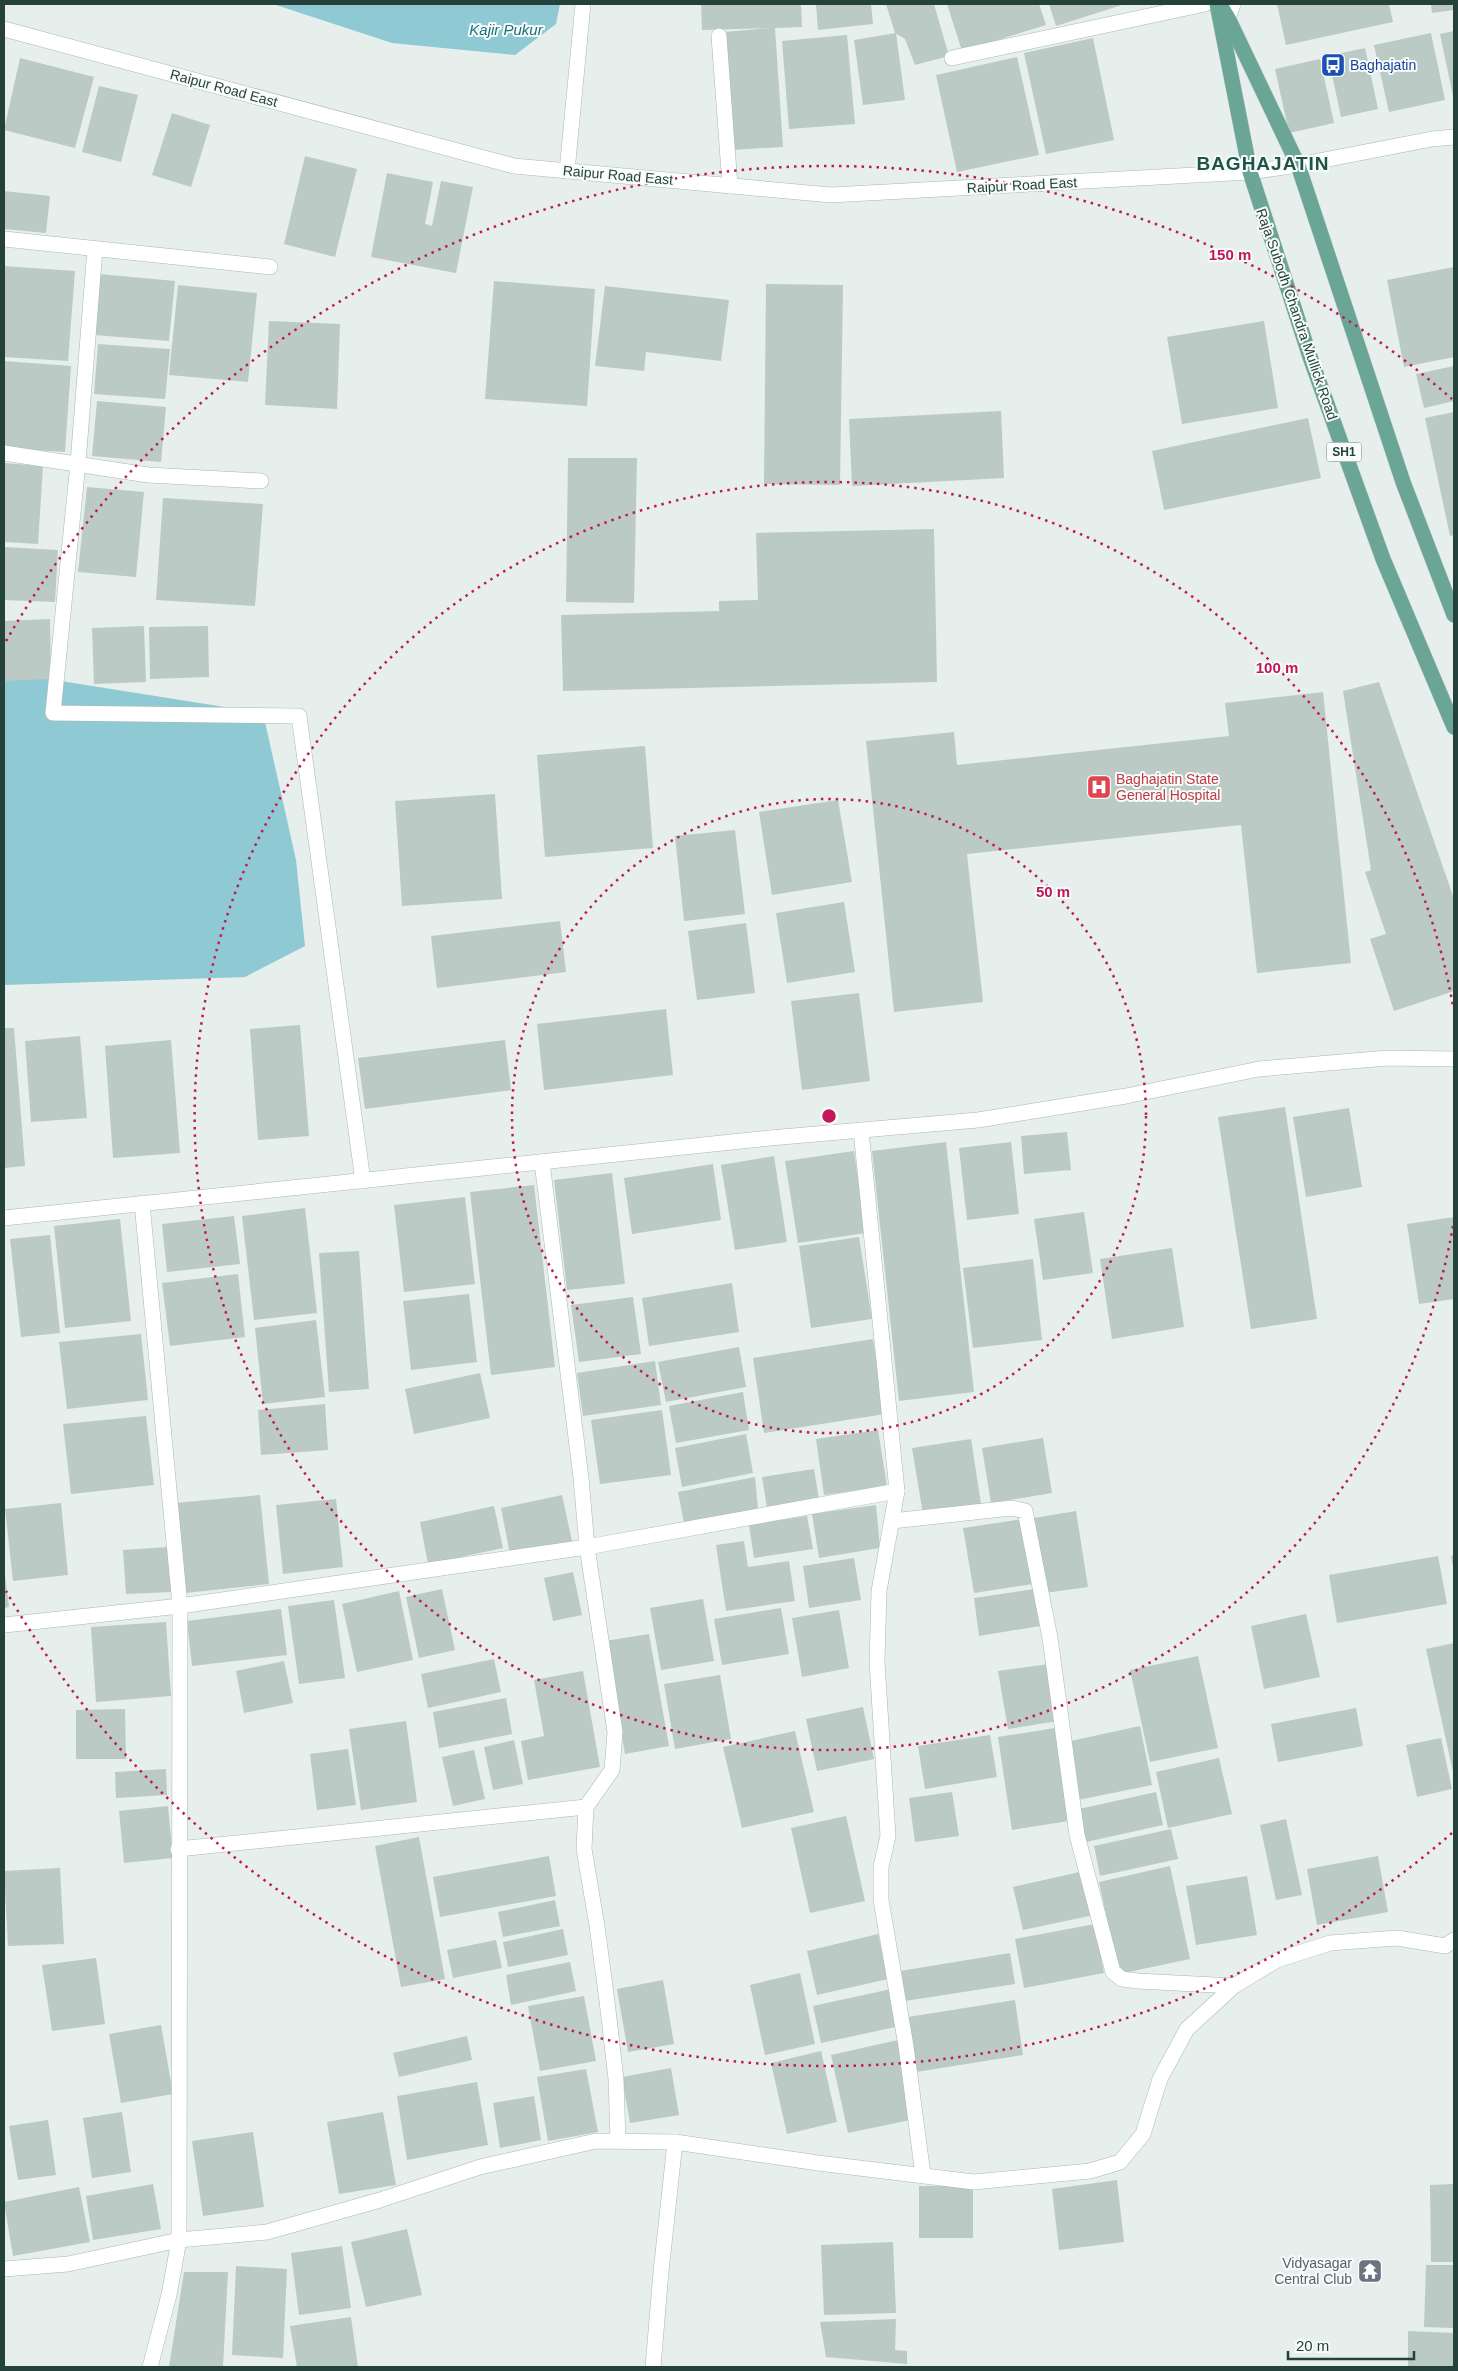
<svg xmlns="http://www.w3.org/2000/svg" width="1458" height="2371" font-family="Arial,sans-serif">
	<rect width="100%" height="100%" fill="#e6efeb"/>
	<g fill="#8ec9d4">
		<path d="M273,4H560L556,24L515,55L392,43Z"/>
		<path d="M4,672L263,713L296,860L305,946L245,977L4,985Z"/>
	</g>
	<g fill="#bbcac4">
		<path d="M701,4H801L802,27L775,28L783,147L732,150L724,32L771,28L702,30Z"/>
		<path d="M816,4H871L873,24L818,30Z"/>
		<path d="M886,4H934L949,56L915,65L905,39L895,33Z"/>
		<path d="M947,4H1039L1046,25L962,51Z"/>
		<path d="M1049,4H1125L1056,26Z"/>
		<path d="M1277,4H1389L1393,22L1286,45Z"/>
		<path d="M1431,4H1454V10L1432,13Z"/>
		<path d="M1454,31V96H1453L1440,34Z"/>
		<path d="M896,33L905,100L863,105L854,40Z"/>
		<path d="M1431,33L1445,100L1389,112L1374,45Z"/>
		<path d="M847,35L855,124L789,129L782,41Z"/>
		<path d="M1093,38L1114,140L1046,154L1024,53Z"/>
		<path d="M1365,48L1378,109L1341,117L1328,56Z"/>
		<path d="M1017,57L1039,155L957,172L936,75Z"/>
		<path d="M20,58L94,77L75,148L4,130Z"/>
		<path d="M1320,59L1334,123L1289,133L1275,69Z"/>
		<path d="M99,86L138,95L121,162L82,152Z"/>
		<path d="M172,113L210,125L191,187L152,175Z"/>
		<path d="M305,156L357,169L335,257L284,244Z"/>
		<path d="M387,173L433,182L425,224L432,226L441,181L473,187L456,273L371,257Z"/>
		<path d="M4,191L50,196L46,233L4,229Z"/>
		<path d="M4,266L75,271L68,361L4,357Z"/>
		<path d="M1454,267V357L1404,367L1387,280Z"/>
		<path d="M99,274L175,281L169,341L94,335Z"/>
		<path d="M494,281L595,289L587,406L485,399Z"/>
		<path d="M766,284L843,285L840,485L764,484Z"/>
		<path d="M178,285L257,293L248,382L169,375Z"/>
		<path d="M605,286L729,300L721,361L646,352L644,371L595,366Z"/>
		<path d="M269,321L340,324L337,409L265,405Z"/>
		<path d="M1264,321L1278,408L1182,424L1167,337Z"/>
		<path d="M98,344L170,349L165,399L94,394Z"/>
		<path d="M4,361L71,366L65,452L4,448Z"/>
		<path d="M1454,366V401L1424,408L1416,374Z"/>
		<path d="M97,401L166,407L161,462L92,456Z"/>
		<path d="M1001,411L1004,478L852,486L849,419Z"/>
		<path d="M1454,412V535L1450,536L1425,418Z"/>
		<path d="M1308,418L1321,478L1164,510L1152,451Z"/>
		<path d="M568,458H637L634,603L566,602Z"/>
		<path d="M4,463L43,466L38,544L4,542Z"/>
		<path d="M87,487L144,492L136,577L78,572Z"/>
		<path d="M163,498L263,504L255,606L156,600Z"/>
		<path d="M934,529L937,682L563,691L561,615L719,611V601L758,600L756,533Z"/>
		<path d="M4,547L58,550L55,602L4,600Z"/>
		<path d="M50,619L51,679L4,681V621Z"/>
		<path d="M144,626L146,682L94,684L92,628Z"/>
		<path d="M208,626L209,677L150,679L149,627Z"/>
		<path d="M1379,682L1454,899V991L1394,1011L1370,939L1386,934L1365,872L1371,870L1343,691Z"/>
		<path d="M1323,692L1351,963L1257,973L1241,825L967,854L983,1002L894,1012L866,741L954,732L957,765L1229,736L1225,703Z"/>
		<path d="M645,746L653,848L545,857L537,755Z"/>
		<path d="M495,794L502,899L402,906L395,801Z"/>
		<path d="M838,800L852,882L772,895L759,812Z"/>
		<path d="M735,830L745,914L684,921L675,836Z"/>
		<path d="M844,902L855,972L787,983L776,913Z"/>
		<path d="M560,921L566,972L437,988L431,936Z"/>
		<path d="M746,923L755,993L697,1000L688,931Z"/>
		<path d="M859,993L870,1081L802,1090L791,1001Z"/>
		<path d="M666,1009L673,1075L544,1090L537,1024Z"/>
		<path d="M300,1025L309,1136L258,1140L250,1029Z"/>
		<path d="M4,1028H14L25,1166L4,1168Z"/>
		<path d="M80,1036L87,1118L31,1122L25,1041Z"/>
		<path d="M171,1040L180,1153L113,1158L105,1046Z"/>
		<path d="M505,1040L511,1090L365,1109L358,1058Z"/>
		<path d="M1285,1107L1317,1319L1251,1329L1218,1117Z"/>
		<path d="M1349,1108L1362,1187L1306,1197L1293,1117Z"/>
		<path d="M1067,1132L1071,1170L1024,1174L1021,1136Z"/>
		<path d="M946,1142L974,1392L899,1401L872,1151Z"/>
		<path d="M1011,1142L1019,1214L967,1220L959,1148Z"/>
		<path d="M854,1151L866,1233L798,1243L785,1161Z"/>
		<path d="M774,1156L787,1242L735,1250L721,1165Z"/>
		<path d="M713,1164L721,1220L632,1234L624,1178Z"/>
		<path d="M612,1173L625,1284L567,1290L554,1180Z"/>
		<path d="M534,1185L555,1367L491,1375L470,1192Z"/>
		<path d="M465,1197L475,1284L404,1292L394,1205Z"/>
		<path d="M305,1208L317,1313L254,1320L242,1216Z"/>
		<path d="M1084,1212L1093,1273L1043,1280L1034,1219Z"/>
		<path d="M234,1216L240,1264L167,1272L162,1224Z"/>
		<path d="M1454,1217V1299L1419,1304L1407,1224Z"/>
		<path d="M120,1219L131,1321L65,1328L54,1226Z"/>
		<path d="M50,1235L60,1333L21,1337L10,1239Z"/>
		<path d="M859,1237L872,1319L811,1328L799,1246Z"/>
		<path d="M1172,1248L1184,1327L1112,1339L1100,1259Z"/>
		<path d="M359,1251L369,1389L329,1392L319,1253Z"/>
		<path d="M1033,1259L1042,1340L973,1348L963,1268Z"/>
		<path d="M238,1274L245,1337L170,1346L162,1283Z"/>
		<path d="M732,1283L739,1332L649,1346L642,1298Z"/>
		<path d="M469,1294L477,1362L411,1370L403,1301Z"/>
		<path d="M633,1297L641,1354L579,1362L571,1305Z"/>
		<path d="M316,1320L325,1397L263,1404L255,1328Z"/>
		<path d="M141,1334L148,1400L67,1409L59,1342Z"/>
		<path d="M873,1339L885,1414L764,1433L753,1358Z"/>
		<path d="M739,1347L746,1387L666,1402L658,1362Z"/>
		<path d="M655,1361L661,1405L583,1416L577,1373Z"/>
		<path d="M480,1373L490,1418L414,1434L405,1389Z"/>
		<path d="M743,1392L749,1430L676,1443L669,1406Z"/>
		<path d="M325,1404L328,1450L261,1455L258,1410Z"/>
		<path d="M662,1410L671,1475L600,1484L591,1420Z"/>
		<path d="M146,1416L154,1485L71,1494L63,1424Z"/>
		<path d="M878,1430L887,1486L824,1495L816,1439Z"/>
		<path d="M746,1434L753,1473L682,1487L675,1448Z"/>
		<path d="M1043,1438L1052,1493L991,1503L982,1448Z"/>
		<path d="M971,1439L981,1504L923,1514L912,1448Z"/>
		<path d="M814,1469L819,1499L767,1508L762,1477Z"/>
		<path d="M755,1477L758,1509L684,1523L678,1492Z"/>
		<path d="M260,1495L269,1584L185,1593L175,1503Z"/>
		<path d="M562,1495L572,1541L510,1554L501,1508Z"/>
		<path d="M336,1499L343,1567L283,1574L276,1505Z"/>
		<path d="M61,1503L68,1575L13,1581L5,1509Z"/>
		<path d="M876,1505L880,1548L819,1558L812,1514Z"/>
		<path d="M494,1506L503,1548L428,1564L420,1522Z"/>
		<path d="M1076,1511L1088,1587L1045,1593L1034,1518Z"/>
		<path d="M807,1516L813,1549L754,1558L749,1525Z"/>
		<path d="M1023,1519L1033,1584L974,1593L963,1528Z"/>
		<path d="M744,1541L748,1567L789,1561L795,1601L726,1611L716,1545Z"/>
		<path d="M168,1547L171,1592L126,1594L123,1550Z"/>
		<path d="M1454,1555V1567H1453L1451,1556Z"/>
		<path d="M1438,1556L1447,1604L1337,1623L1329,1575Z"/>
		<path d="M854,1558L861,1600L809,1608L803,1566Z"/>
		<path d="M4,1566L9,1607L4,1608Z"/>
		<path d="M573,1572L582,1615L553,1621L544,1578Z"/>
		<path d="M442,1589L455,1650L419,1658L406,1597Z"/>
		<path d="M1034,1589L1040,1626L979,1636L974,1598Z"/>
		<path d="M399,1591L413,1660L357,1672L342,1604Z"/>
		<path d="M703,1599L714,1661L661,1670L650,1608Z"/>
		<path d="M334,1600L345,1678L299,1684L288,1606Z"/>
		<path d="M781,1608L789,1654L722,1665L714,1619Z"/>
		<path d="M281,1609L287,1655L192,1666L187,1621Z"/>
		<path d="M839,1610L849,1668L802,1677L792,1618Z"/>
		<path d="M1306,1614L1320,1677L1264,1689L1251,1626Z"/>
		<path d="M166,1622L171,1696L96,1702L91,1627Z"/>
		<path d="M649,1634L669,1746L625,1754L605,1641Z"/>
		<path d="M1454,1643V1772H1453L1426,1649Z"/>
		<path d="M1198,1656L1218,1748L1150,1762L1130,1670Z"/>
		<path d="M494,1659L501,1692L428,1708L421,1674Z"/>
		<path d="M284,1661L293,1703L244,1713L236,1671Z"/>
		<path d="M1049,1664L1058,1721L1008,1729L998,1671Z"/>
		<path d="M583,1671L600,1767L528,1780L521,1741L544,1736L534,1680Z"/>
		<path d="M720,1675L731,1739L675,1749L664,1684Z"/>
		<path d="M506,1698L512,1734L439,1748L433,1712Z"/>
		<path d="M863,1707L874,1759L817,1771L806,1719Z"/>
		<path d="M1356,1708L1363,1746L1278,1762L1271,1724Z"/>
		<path d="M125,1709L126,1759H76V1710Z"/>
		<path d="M406,1721L417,1802L361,1810L349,1729Z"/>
		<path d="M1140,1726L1152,1785L1078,1800L1066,1742Z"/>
		<path d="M1055,1728L1069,1821L1012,1830L998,1737Z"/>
		<path d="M795,1731L814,1812L742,1828L723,1747Z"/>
		<path d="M990,1735L997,1777L925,1789L918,1746Z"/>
		<path d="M1441,1738L1452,1789L1417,1797L1406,1745Z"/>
		<path d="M514,1740L523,1784L493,1790L484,1747Z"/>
		<path d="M348,1749L356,1805L317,1810L310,1754Z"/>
		<path d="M474,1750L485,1799L453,1806L442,1757Z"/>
		<path d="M1219,1758L1232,1814L1168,1828L1156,1772Z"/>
		<path d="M166,1769L167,1795L116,1798L115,1772Z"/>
		<path d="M952,1792L959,1836L915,1842L909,1798Z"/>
		<path d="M1156,1792L1163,1825L1086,1842L1079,1809Z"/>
		<path d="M168,1806L173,1858L124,1863L119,1811Z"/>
		<path d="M846,1816L865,1901L810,1913L791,1828Z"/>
		<path d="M1286,1819L1302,1895L1276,1900L1260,1825Z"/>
		<path d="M1171,1829L1178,1859L1100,1876L1094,1846Z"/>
		<path d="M419,1837L445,1979L401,1987L375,1846Z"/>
		<path d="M549,1856L556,1896L440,1917L433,1877Z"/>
		<path d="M1378,1856L1388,1912L1317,1925L1307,1869Z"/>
		<path d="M1170,1866L1190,1959L1119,1974L1099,1882Z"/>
		<path d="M60,1868L64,1944L8,1946L4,1871Z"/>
		<path d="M1084,1871L1094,1915L1023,1930L1013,1887Z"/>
		<path d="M1247,1876L1257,1935L1196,1945L1186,1886Z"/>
		<path d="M555,1900L560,1926L503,1937L498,1912Z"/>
		<path d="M1095,1924L1104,1973L1024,1988L1015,1939Z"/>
		<path d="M563,1929L568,1955L508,1967L503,1942Z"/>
		<path d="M878,1934L888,1979L817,1995L807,1951Z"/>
		<path d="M496,1940L502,1968L453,1978L447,1950Z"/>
		<path d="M1010,1953L1015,1984L905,2001L900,1971Z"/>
		<path d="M96,1958L105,2024L52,2031L42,1965Z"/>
		<path d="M570,1962L576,1991L511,2005L506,1975Z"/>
		<path d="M800,1973L815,2044L765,2055L750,1985Z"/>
		<path d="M663,1980L674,2044L628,2052L617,1989Z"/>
		<path d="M891,1989L900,2026L821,2043L813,2006Z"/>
		<path d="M584,1996L596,2061L540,2071L528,2006Z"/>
		<path d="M1015,2000L1023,2055L916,2072L908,2017Z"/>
		<path d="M161,2025L173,2094L121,2103L109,2034Z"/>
		<path d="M467,2036L472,2060L399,2077L393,2053Z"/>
		<path d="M898,2040L915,2119L848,2133L831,2055Z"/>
		<path d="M821,2051L837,2122L787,2134L771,2063Z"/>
		<path d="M671,2068L679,2115L630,2123L622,2077Z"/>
		<path d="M586,2069L598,2132L548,2141L537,2077Z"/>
		<path d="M477,2082L488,2145L407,2160L397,2096Z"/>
		<path d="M534,2096L541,2140L500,2148L493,2103Z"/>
		<path d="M122,2112L131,2172L92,2178L83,2118Z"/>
		<path d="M383,2112L396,2185L339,2194L327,2122Z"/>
		<path d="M48,2120L56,2175L18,2180L9,2126Z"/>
		<path d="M253,2132L264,2207L203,2216L192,2141Z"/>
		<path d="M1117,2180L1124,2242L1059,2250L1052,2189Z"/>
		<path d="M153,2184L161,2229L93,2240L86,2196Z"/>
		<path d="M1454,2184V2262H1431L1430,2185Z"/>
		<rect x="919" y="2186" width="54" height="52"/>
		<path d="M79,2187L90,2242L13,2256L4,2202Z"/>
		<path d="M407,2229L422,2295L366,2307L351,2242Z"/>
		<path d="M893,2242L896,2313L824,2315L821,2245Z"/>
		<path d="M342,2246L351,2308L299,2315L291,2253Z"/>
		<path d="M1426,2265H1454V2328L1424,2327Z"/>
		<path d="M236,2266L287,2269L283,2358L232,2355Z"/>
		<path d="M184,2272H228L223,2367H169Z"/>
		<path d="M351,2317L358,2367H297L290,2326Z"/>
		<path d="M896,2319L895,2350L907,2351V2364L826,2357L820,2322Z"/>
		<path d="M1408,2331L1454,2333V2367H1408Z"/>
	</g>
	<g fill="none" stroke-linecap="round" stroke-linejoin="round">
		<defs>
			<g id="minor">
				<path d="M1228,18L1233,4"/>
				<path d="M4,29L514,166L831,195L1250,172L1298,165L1432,139L1454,137"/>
				<path d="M719,36L730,186"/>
				<path d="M952,58L1205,4"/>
				<path d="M567,171L583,4"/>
				<path d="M4,239L270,267"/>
				<path d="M95,249L78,463L53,713L299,716L363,1181"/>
				<path d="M4,453L148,475L261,481"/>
				<path d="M861,1130L897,1491L879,1591L877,1662L888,1836L881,1867V1900L906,2046L923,2175"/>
				<path d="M542,1162L581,1478L587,1547L615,1732L612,1770L586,1807L584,1849L597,1926L607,2001L616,2079L618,2141"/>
				<path d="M4,1218L770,1138L978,1120L1126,1096L1259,1069L1388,1058L1454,1059"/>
				<path d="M892,1521L1012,1508L1025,1511L1050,1638L1077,1835L1113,1972L1122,1979L1138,1981L1234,1986"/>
				<path d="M4,1625L180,1606L587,1547L897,1491"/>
				<path d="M178,1849L586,1807"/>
				<path d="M4,2269L68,2264L179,2240L180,1606L142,1203"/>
				<path d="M150,2367L169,2295L179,2240L267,2232L380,2200L480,2167L596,2141L675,2142L818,2163L974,2182L1090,2171L1120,2162L1143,2134L1160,2079L1187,2029L1234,1986L1277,1960L1330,1943L1397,1938L1445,1946L1454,1940"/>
				<path d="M653,2367L661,2272L675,2142"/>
			</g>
			<g id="major">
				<path d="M1217,4L1250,172L1310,357L1383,559L1454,727"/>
				<path d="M1222,8L1228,18L1298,165L1403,482L1454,615"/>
			</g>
		</defs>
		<use href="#minor" stroke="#a8b8b2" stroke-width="16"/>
		<use href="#major" stroke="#c2cac8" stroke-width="16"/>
		<use href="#minor" stroke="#fff" stroke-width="15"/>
		<use href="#major" stroke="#6aa596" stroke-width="15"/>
	</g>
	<g fill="none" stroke="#c2185b" stroke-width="2.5" stroke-dasharray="2.5 5">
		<circle cx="829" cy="1116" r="317"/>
		<path d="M1453 1226A634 634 0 1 1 1453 1006"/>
		<path d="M1452 1833A950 950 0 0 1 6 1591M6 641A950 950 0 0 1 1452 399"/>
	</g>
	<defs>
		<symbol id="bus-square" viewBox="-11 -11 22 22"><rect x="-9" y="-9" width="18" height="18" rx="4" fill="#1a4fb4" stroke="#f7fbf9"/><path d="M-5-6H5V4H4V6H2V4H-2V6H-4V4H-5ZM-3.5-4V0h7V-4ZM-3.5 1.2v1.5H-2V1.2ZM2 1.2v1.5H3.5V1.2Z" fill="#fff"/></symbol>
		<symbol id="hospital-square" viewBox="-11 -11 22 22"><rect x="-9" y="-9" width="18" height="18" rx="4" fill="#e0444e" stroke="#f7fbf9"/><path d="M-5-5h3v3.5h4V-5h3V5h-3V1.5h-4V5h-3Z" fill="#fff"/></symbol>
		<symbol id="temple-square" viewBox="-11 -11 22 22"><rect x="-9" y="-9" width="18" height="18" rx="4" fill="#6b7280" stroke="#f7fbf9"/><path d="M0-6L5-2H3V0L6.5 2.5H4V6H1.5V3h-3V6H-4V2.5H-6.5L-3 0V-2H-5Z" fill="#fff"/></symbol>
	</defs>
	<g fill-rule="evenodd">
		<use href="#bus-square" x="1319" y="51" width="28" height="28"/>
		<use href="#hospital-square" x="1085" y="773" width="28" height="28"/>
		<use href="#temple-square" x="1356" y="2257" width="28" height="28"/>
	</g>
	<g text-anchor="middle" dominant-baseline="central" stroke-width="4" stroke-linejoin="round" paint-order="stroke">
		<rect fill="#f7fbf9" stroke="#637a73" stroke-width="1" x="1326.5" y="442.5" width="35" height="19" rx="4"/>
		<g font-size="12" font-weight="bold" fill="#24423a">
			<text x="1344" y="452">SH1</text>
		</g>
		<g font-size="14" fill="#164399" stroke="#f7fbf9" text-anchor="start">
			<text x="1350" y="65">Baghajatin</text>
		</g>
		<g font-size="14" fill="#24423a" stroke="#f7fbf9">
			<text transform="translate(224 88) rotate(15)">Raipur Road East</text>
			<text transform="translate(618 175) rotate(5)">Raipur Road East</text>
			<text transform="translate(1022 185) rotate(-3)">Raipur Road East</text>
			<text transform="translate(1297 314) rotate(71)">Raja Subodh Chandra Mullick Road</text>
		</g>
		<g font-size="14" fill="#be3a42" stroke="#f7fbf9" text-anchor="start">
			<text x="1116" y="779">Baghajatin State<tspan x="1116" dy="16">General Hospital</tspan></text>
		</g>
		<g font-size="14" fill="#5b616d" stroke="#f7fbf9" text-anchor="end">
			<text x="1352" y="2263">Vidyasagar<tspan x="1352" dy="16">Central Club</tspan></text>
		</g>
		<g font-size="15" font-style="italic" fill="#1c6f80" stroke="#f7fbf9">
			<text x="506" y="29">Kajir Pukur</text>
		</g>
		<g font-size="19" font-weight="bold" letter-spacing="1" fill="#1f5548" stroke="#f7fbf9">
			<text x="1263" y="163">BAGHAJATIN</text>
		</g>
	</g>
	<circle cx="829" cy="1116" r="8" fill="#c2185b" stroke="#f7fbf9" stroke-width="2.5"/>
	<g font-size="15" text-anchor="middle" font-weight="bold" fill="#c2185b" stroke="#f7fbf9" stroke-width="4" stroke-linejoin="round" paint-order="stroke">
		<text x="1230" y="260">150 m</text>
		<text x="1277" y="673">100 m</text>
		<text x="1053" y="897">50 m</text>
	</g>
	<rect width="1458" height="2371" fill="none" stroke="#24423a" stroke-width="10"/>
	<path d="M1288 2351v8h126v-8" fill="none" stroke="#24423a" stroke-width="2.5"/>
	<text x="1296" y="2351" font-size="15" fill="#24423a" stroke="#f7fbf9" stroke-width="4" paint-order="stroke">20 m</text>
</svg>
